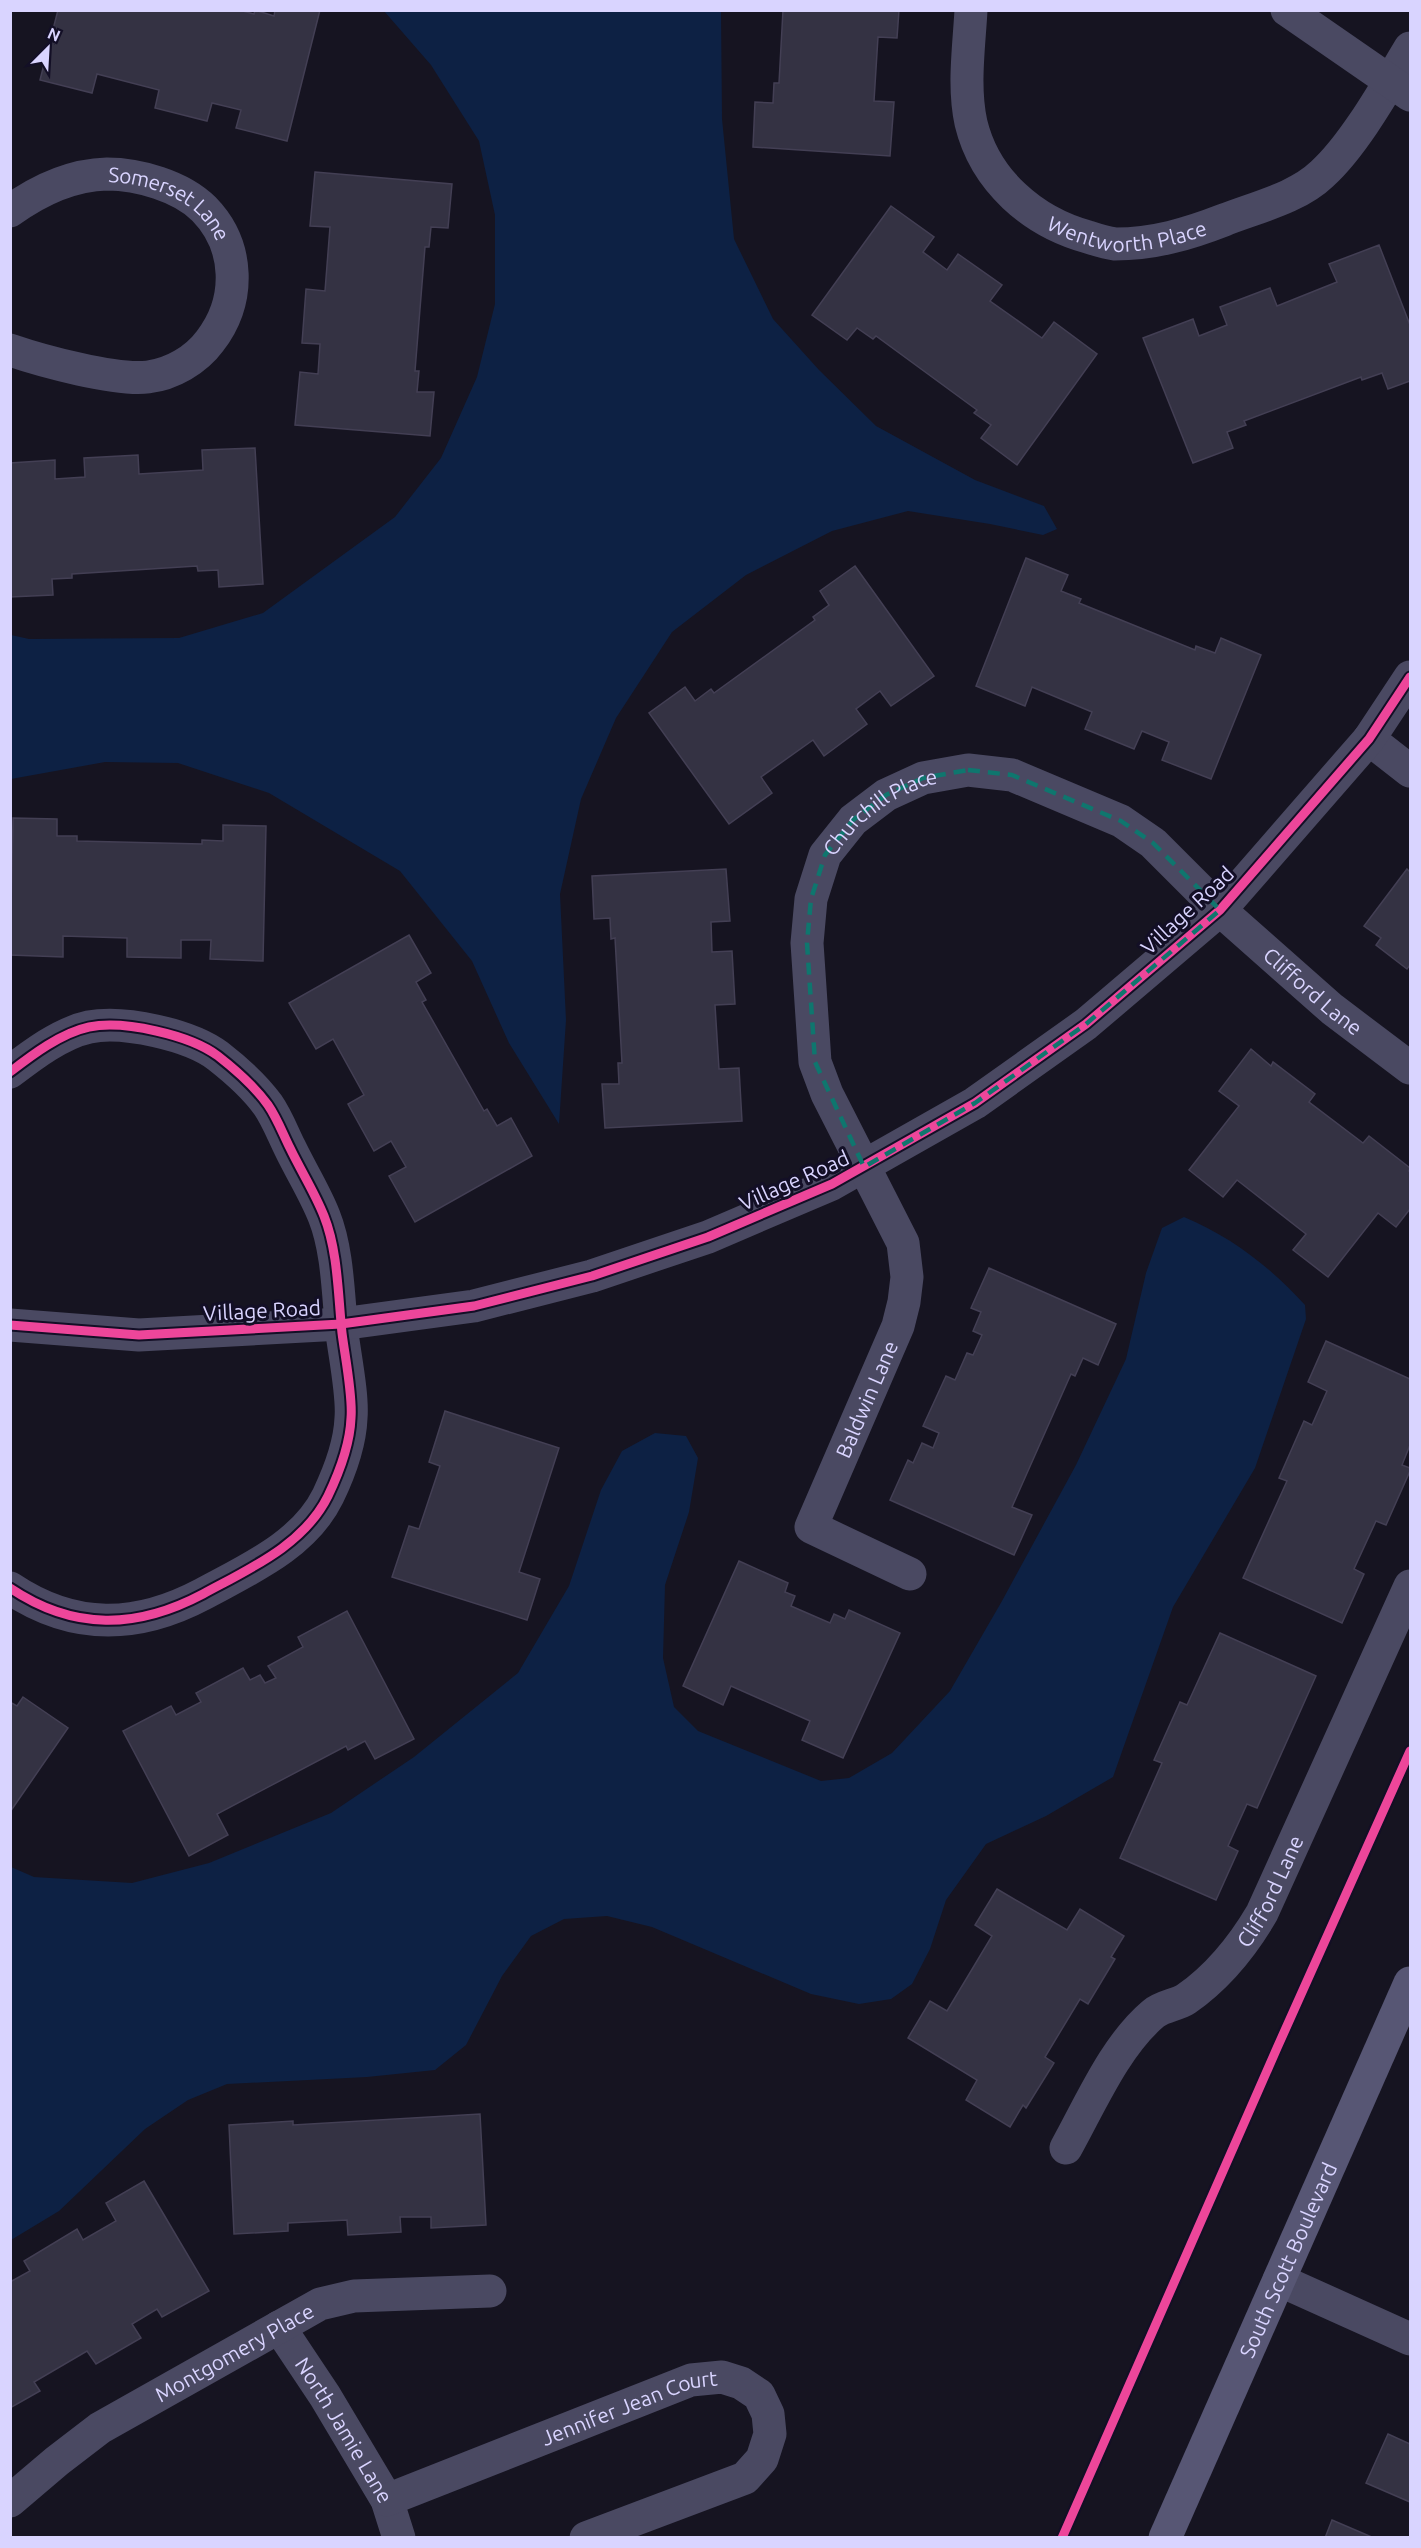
<svg xmlns="http://www.w3.org/2000/svg" width="1421" height="2548" font-family="Ubuntu,sans-serif">
	<rect width="100%" height="100%" fill="#161421"/>
	<g fill="#0d2144">
		<path d="M384,11H721L722,119L734,239L773,319L819,370L876,426L975,480L1044,506L1057,529L1043,535L990,524L908,511L832,531L746,575L672,632L616,718L581,799L560,894L566,1020L559,1124L509,1043L472,961L400,871L269,793L178,763L105,762L11,779V635L29,639L179,638L263,613L395,517L441,458L477,377L495,304V215L479,141L431,65Z"/>
		<path d="M1184,1217C1230,1236 1272,1268 1305,1305L1306,1319L1255,1468L1173,1607L1113,1777L1046,1816L986,1844L946,1900L930,1949L912,1984L891,1999L859,2004L811,1994L652,1927L607,1916L564,1919L531,1936L502,1976L466,2045L435,2070L367,2077L227,2084L188,2100L145,2129L59,2211L11,2240V1867L34,1877L132,1883L209,1863L331,1813L414,1757L518,1673L569,1586L601,1490L622,1451L655,1433L686,1436L698,1458L689,1512L665,1585L663,1658L674,1707L698,1731L821,1781L849,1778L892,1753L950,1691L1002,1601L1076,1465L1126,1359L1146,1273L1162,1228Z"/>
	</g>
	<g fill="#343243" stroke="#433f54" stroke-width="1.5">
		<path d="M58,10H239L254,14L255,10L274,16L275,10H320L287,141L236,128L241,110L212,103L207,121L155,108L159,90L97,74L92,93L40,80Z"/>
		<path d="M783,10H899L897,38L878,37L874,101L894,102L890,156L753,147L755,102L773,103L774,83H779Z"/>
		<path d="M315,172L452,184L448,228L431,227L429,247H425L415,371H419L417,392H434L430,436L295,425L300,372L318,374L320,344L302,343L306,289L325,291L330,227L310,226Z"/>
		<path d="M891,206L934,237L923,252L947,270L958,254L1002,285L990,301L1042,338L1054,322L1097,354L1017,465L981,438L991,425L974,413L977,410L876,336L873,339L857,328L847,340L812,315Z"/>
		<path d="M1379,245L1410,325V381L1388,389L1382,373L1362,380L1361,377L1244,421L1246,425L1227,432L1233,448L1193,463L1143,338L1193,319L1199,336L1227,325L1220,307L1270,288L1277,306L1337,282L1329,264Z"/>
		<path d="M255,448L263,584L219,587L218,570L198,571L197,566L72,574V578L52,579L53,595L10,597V463L55,460V479L85,477L84,458L138,455L139,474L203,470L202,450Z"/>
		<path d="M1026,558L1068,575L1061,591L1081,599L1079,603L1195,650L1196,646L1215,653L1221,638L1261,655L1211,779L1162,760L1169,742L1142,731L1134,749L1085,729L1092,712L1032,687L1025,706L976,686Z"/>
		<path d="M855,566L934,676L891,706L880,691L856,709L867,724L824,756L813,740L761,777L772,793L729,824L649,713L685,687L695,701L711,689L714,693L815,620L813,617L829,605L820,591Z"/>
		<path d="M13,818L57,819V836H77V841L202,844V840L223,841V825L266,826L263,961L210,959L211,940H181V958L127,957V938L63,936V957L10,955Z"/>
		<path d="M726,869L730,921L711,922L712,952L732,951L735,1004L715,1005L719,1069L739,1068L742,1121L605,1128L602,1084H619L618,1063H622L615,938L611,939L610,918L594,919L592,876Z"/>
		<path d="M1407,869L1410,872V965L1407,969L1376,945L1381,938L1364,926Z"/>
		<path d="M409,935L431,973L416,982L426,1000L422,1002L484,1111L487,1109L497,1126L511,1118L532,1156L415,1222L389,1176L406,1167L391,1141L374,1151L348,1104L364,1095L333,1039L316,1049L289,1003Z"/>
		<path d="M1251,1049L1271,1066L1273,1062L1315,1094L1309,1102L1363,1143L1369,1136L1410,1168L1409,1171L1410,1173V1209L1396,1227L1378,1213L1328,1277L1293,1250L1306,1234L1237,1180L1223,1197L1189,1170L1239,1106L1219,1091Z"/>
		<path d="M989,1268L1116,1324L1098,1365L1083,1358L1075,1376L1071,1374L1012,1507L1032,1515L1014,1555L890,1500L908,1460L913,1463L922,1443L933,1448L939,1433L923,1426L946,1376L955,1380L967,1353L973,1355L982,1335L973,1331L981,1312L971,1308Z"/>
		<path d="M1326,1341L1410,1379V1445L1402,1465L1410,1468V1471L1386,1525L1376,1521L1354,1569L1364,1574L1342,1623L1243,1578L1287,1481L1279,1478L1304,1421L1312,1425L1327,1391L1308,1382Z"/>
		<path d="M445,1411L559,1448L519,1572L540,1579L527,1620L392,1577L409,1526L419,1529L440,1466L429,1462Z"/>
		<path d="M739,1561L788,1583L785,1592L795,1596L791,1606L830,1623L834,1614L845,1619L849,1610L900,1633L843,1758L802,1740L810,1721L731,1686L723,1705L683,1686Z"/>
		<path d="M347,1611L414,1739L375,1759L365,1741L348,1750L346,1746L217,1814L228,1835L189,1856L123,1731L171,1706L176,1715L201,1702L196,1693L243,1668L250,1680L260,1675L265,1683L276,1678L268,1666L303,1647L298,1637Z"/>
		<path d="M1220,1633L1316,1676L1257,1808L1247,1804L1228,1846L1238,1851L1216,1900L1120,1858L1162,1763L1154,1760L1180,1702L1187,1705Z"/>
		<path d="M23,1697L68,1728L10,1812V1702L17,1706Z"/>
		<path d="M997,1889L1067,1930L1080,1909L1124,1936L1111,1957L1115,1959L1088,2004L1080,1999L1045,2057L1054,2063L1026,2108L1023,2105L1010,2127L966,2100L977,2080L908,2038L930,2001L947,2011L992,1936L975,1925Z"/>
		<path d="M480,2114L486,2225L431,2228V2217H400L401,2232L348,2235L347,2220L288,2223V2231L234,2234L229,2125L293,2121V2125Z"/>
		<path d="M144,2181L209,2291L162,2317L157,2309L132,2324L141,2338L96,2364L87,2351L34,2382L40,2391L10,2408V2282L30,2271L24,2261L77,2229L83,2240L116,2221L106,2203Z"/>
		<path d="M1388,2434L1410,2444V2502L1366,2483Z"/>
		<path d="M1332,2520L1374,2538H1325Z"/>
	</g>
	<g fill="none" stroke-linecap="round" stroke-linejoin="round">
		<g stroke="#4a4962" stroke-width="33">
			<path id="s1" d="M971,10C969,47 963,87 971,123C985,181 1033,222 1088,237C1097,240 1106,243 1115,244C1154,244 1188,234 1224,220C1257,207 1297,198 1322,174C1355,144 1387,86 1410,48"/>
			<path d="M1287,10L1410,95"/>
			<path id="s2" d="M10,211C39,190 70,175 107,174C138,174 181,186 204,209C240,246 241,301 210,341C196,360 172,374 148,377C116,381 42,361 10,350"/>
			<path d="M1369,739L1410,771"/>
			<path d="M10,1072C32,1055 61,1033 89,1027C124,1020 190,1035 218,1056C236,1070 255,1087 268,1105C277,1118 283,1134 290,1148C301,1171 315,1193 324,1216C338,1251 338,1295 342,1333C345,1357 353,1396 351,1418C350,1444 339,1473 328,1496C304,1545 249,1569 203,1594C137,1629 74,1631 10,1588"/>
			<path d="M10,1325L139,1335L341,1324L474,1306L592,1276L708,1237L832,1184L975,1103L1086,1024L1220,910L1369,739L1410,677"/>
			<path id="s3" d="M910,1574L811,1527L898,1326L904,1302L907,1277L903,1243L827,1094L815,1062L807,943L811,899L825,855L853,820L886,795L923,778L968,770L1012,775L1121,821L1153,843L1220,910L1332,1009L1410,1068"/>
			<path id="s4" d="M1066,2148C1090,2105 1115,2046 1153,2014C1162,2006 1177,2005 1186,1999C1219,1976 1242,1947 1262,1913L1410,1586"/>
			<path d="M1279,2280L1410,2339"/>
			<path id="s5" d="M279,2327L325,2396L387,2500L399,2538"/>
			<path id="s6" d="M387,2500L691,2380L722,2377L741,2383L759,2395L768,2414L770,2434L762,2459L745,2478L586,2538"/>
			<path id="s7" d="M10,2501L57,2461L100,2428L320,2304L354,2296L490,2291"/>
		</g>
		<path stroke="#575674" stroke-width="33" id="s8" d="M1165,2538L1410,1983"/>
		<defs>
			<g id="cycleway">
				<path d="M10,1072C32,1055 61,1033 89,1027C124,1020 190,1035 218,1056C236,1070 255,1087 268,1105C277,1118 283,1134 290,1148C301,1171 315,1193 324,1216C338,1251 338,1295 342,1333C345,1357 353,1396 351,1418C350,1444 339,1473 328,1496C304,1545 249,1569 203,1594C137,1629 74,1631 10,1588"/>
				<path d="M10,1325L139,1335L341,1324L474,1306L592,1276L708,1237L832,1184L975,1103L1086,1024L1220,910L1369,739L1410,677"/>
				<path d="M1062,2538L1277,2048L1410,1751"/>
			</g>
		</defs>
		<use href="#cycleway" stroke="#130f26" stroke-width="13"/>
		<use href="#cycleway" stroke="#ed469a" stroke-width="9"/>
	</g>
	<path fill="none" stroke="#0f766e" stroke-width="4.5" stroke-dasharray="12 8" stroke-linejoin="round" d="M968,770L1012,775L1121,821L1153,843L1220,910L1086,1024L975,1103L864,1167L815,1062L807,943L811,899L825,855L853,820L886,795L923,778Z"/>
	<g text-anchor="middle" dominant-baseline="central" stroke-width="6" stroke-linejoin="round" paint-order="stroke">
		<g font-size="21" fill="#d9d4ff" stroke="#130f26">
			<text stroke="none"><textPath href="#s2" startOffset="177">Somerset Lane</textPath></text>
			<text stroke="none"><textPath href="#s1" startOffset="324">Wentworth Place</textPath></text>
			<text stroke="none"><textPath href="#s3" startOffset="896">Churchill Place</textPath></text>
			<text transform="translate(1187 910) rotate(-43)">Village Road</text>
			<text stroke="none"><textPath href="#s3" startOffset="1416">Clifford Lane</textPath></text>
			<text transform="translate(794 1180) rotate(-24)">Village Road</text>
			<text transform="translate(262 1310) rotate(-3)">Village Road</text>
			<text stroke="none"><textPath href="#s3" startOffset="249">Baldwin Lane</textPath></text>
			<text stroke="none"><textPath href="#s4" startOffset="336">Clifford Lane</textPath></text>
			<text stroke="none"><textPath href="#s8" startOffset="304">South Scott Boulevard</textPath></text>
			<text stroke="none"><textPath href="#s7" startOffset="270">Montgomery Place</textPath></text>
			<text stroke="none"><textPath href="#s6" startOffset="260">Jennifer Jean Court</textPath></text>
			<text stroke="none"><textPath href="#s5" startOffset="122">North Jamie Lane</textPath></text>
		</g>
	</g>
	<rect width="1421" height="2548" fill="none" stroke="#d9d4ff" stroke-width="24"/>
	<g transform="translate(48 48) rotate(24)" stroke="#130f26" stroke-width="4.5" paint-order="stroke">
	<path d="M0-4.5L10 22L0 15L-10 22Z" fill="#d9d4ff"/>
	<text y="-9" font-size="16" font-weight="bold" text-anchor="middle" fill="#d9d4ff">N</text>
	</g>
</svg>
